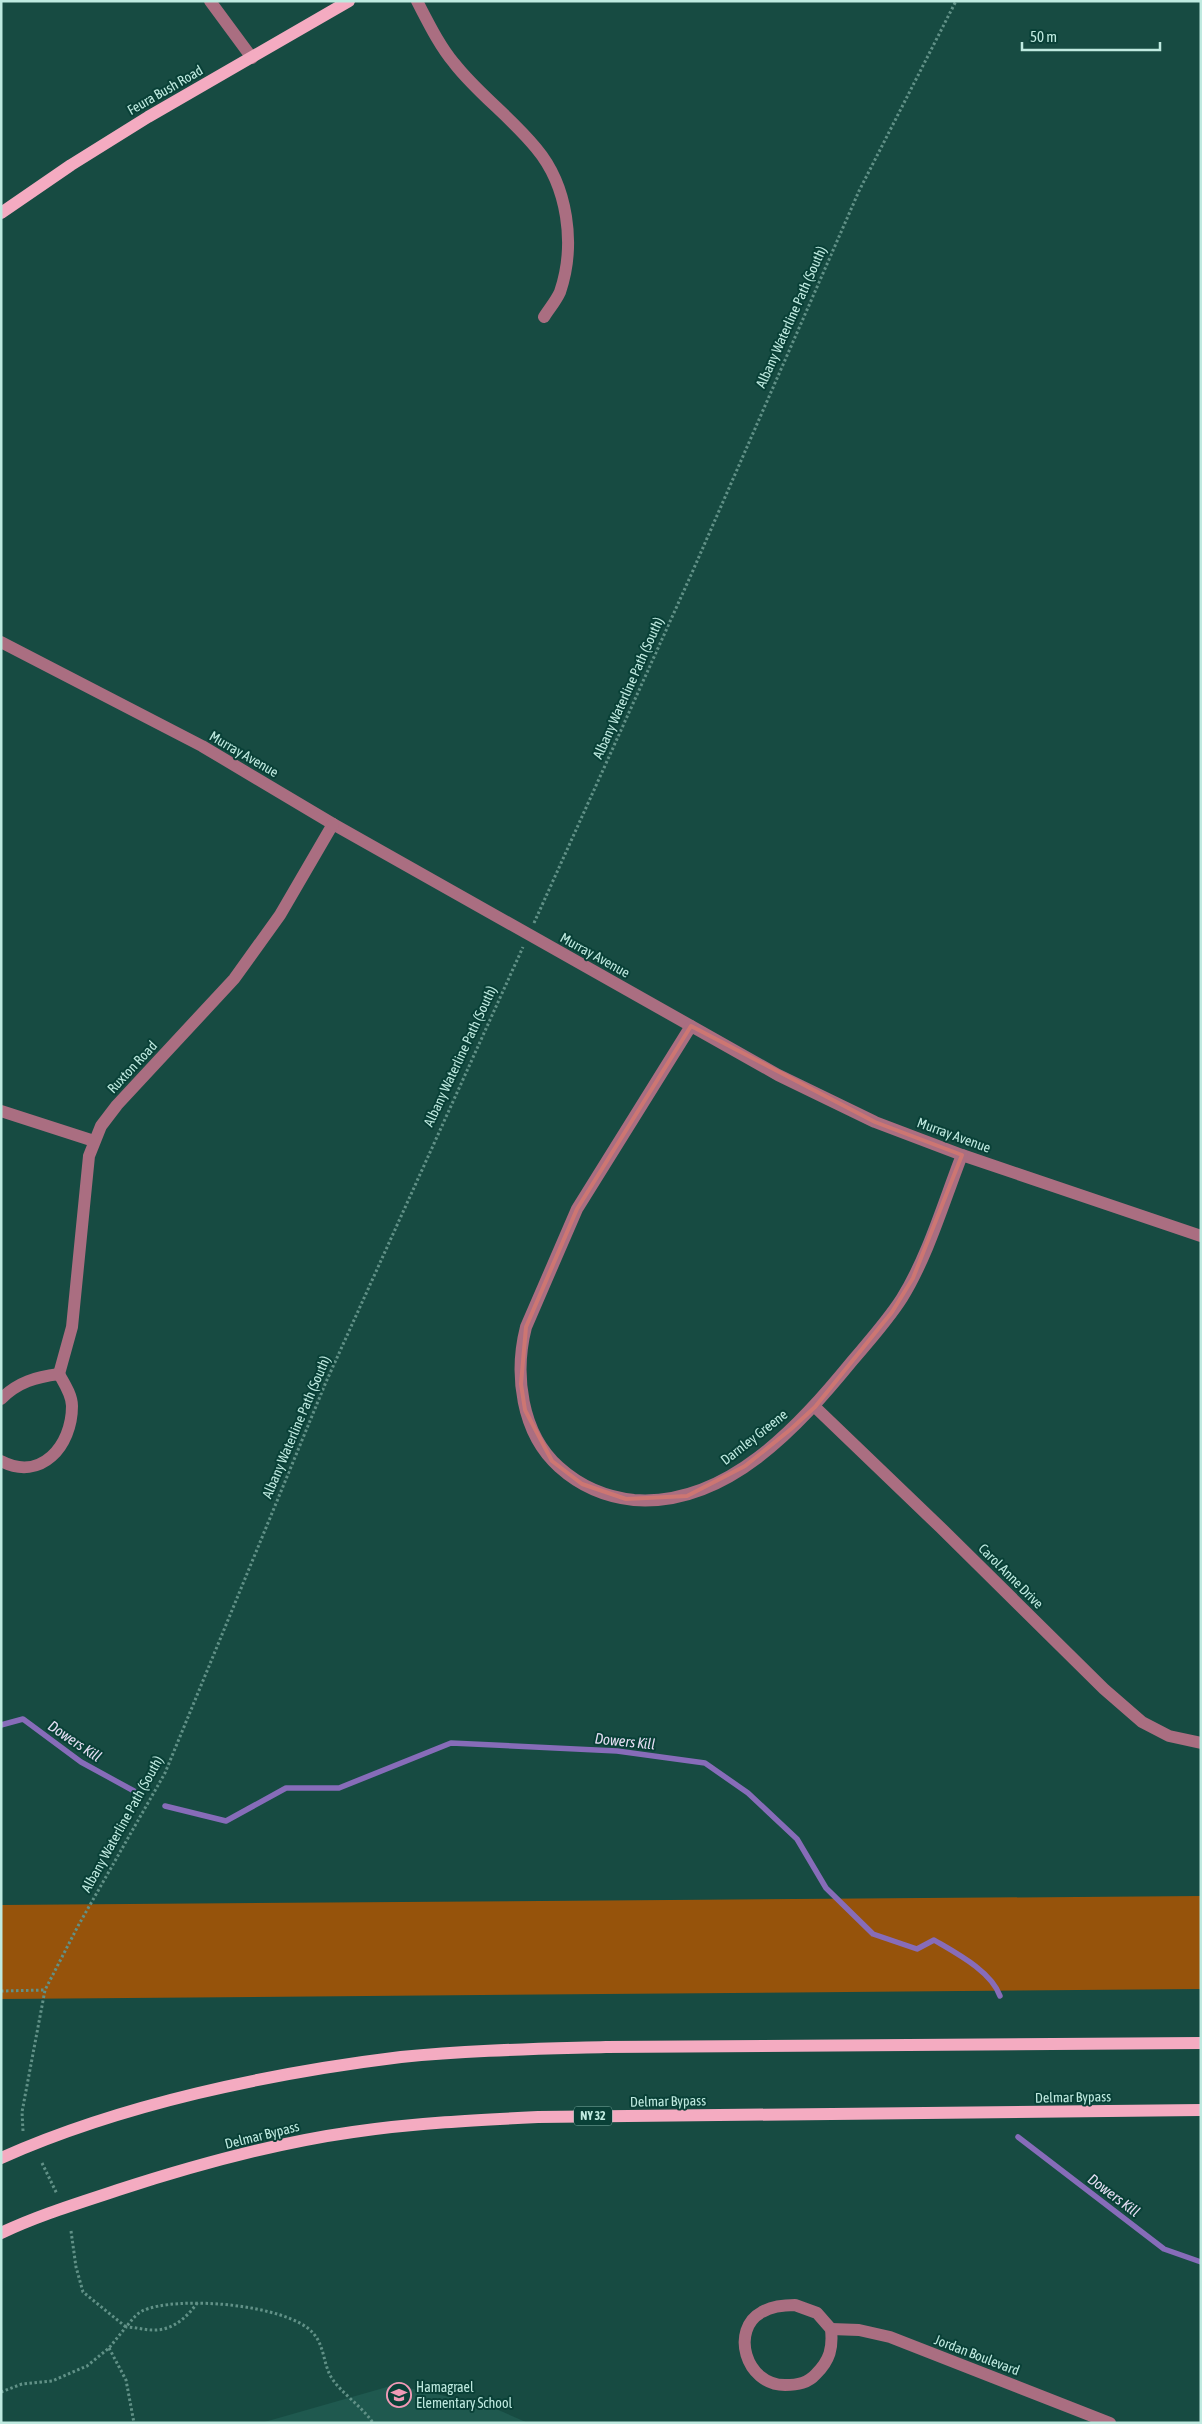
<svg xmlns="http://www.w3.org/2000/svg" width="1202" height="2424" font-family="'Asap Condensed',sans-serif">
	<rect width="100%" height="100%" fill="#174b42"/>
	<path fill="#1f594f" d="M394,2385L487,2405L528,2423H261Z"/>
	<path fill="#96530b" d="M1201,1896V1989L1,1999V1905Z"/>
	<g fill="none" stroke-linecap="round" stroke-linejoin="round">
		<g stroke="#876cb9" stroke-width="5.5">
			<path d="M1,1725L23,1719L81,1762L134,1791"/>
			<path d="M165,1806L226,1821L286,1788H339L451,1743L617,1751L705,1763L748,1793L797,1839L826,1888L873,1934L917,1949L934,1940C956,1953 991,1971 1000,1996"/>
			<path d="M1018,2137L1164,2249L1201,2262"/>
		</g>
		<g stroke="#619187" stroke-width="3" stroke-dasharray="2.5 2.5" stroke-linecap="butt">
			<path d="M534,923L691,575L859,191L956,1"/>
			<path d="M1,1991L45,1990"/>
			<path d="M23,2131L22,2112L45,1990L78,1926L165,1773L326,1382L523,947"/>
			<path d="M42,2163L57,2194"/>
			<path d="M71,2231L76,2267L83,2292L126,2327C131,2321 135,2315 142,2311C176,2295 288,2304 313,2333C324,2345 323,2361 330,2375C337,2390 363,2407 373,2423"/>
			<path d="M109,2348L126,2380L134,2423"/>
			<path d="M1,2392L22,2384L52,2381L87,2366L109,2348L126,2327C135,2327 144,2330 153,2330C173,2331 188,2316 198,2302"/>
		</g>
		<g stroke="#aa6e81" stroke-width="12">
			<path d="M210,1L252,58"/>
			<path d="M417,1C428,22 439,45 454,63C478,94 511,117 536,148C568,186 576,245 560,292C556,301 549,309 544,317"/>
			<path d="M1,642L202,746L333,824L778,1075L875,1122L962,1155L1201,1236"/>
			<path d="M691,1026L577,1209L526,1327C514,1374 521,1433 559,1467C580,1486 605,1497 634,1500C727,1507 799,1426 853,1360C870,1340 888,1320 902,1298C928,1256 944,1201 962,1155"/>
			<path d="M1,1111L94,1141"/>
			<path d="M59,1374L72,1327L89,1156L101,1126L117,1105L234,979L280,915L333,824"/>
			<path d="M1,1399C18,1382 36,1377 59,1374C64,1383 72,1395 72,1406C72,1446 41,1482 1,1461"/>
			<path d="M815,1407L940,1527L1104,1689L1142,1722L1169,1736L1201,1743"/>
			<path d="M795,2305L817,2313L831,2329C833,2348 830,2360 816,2374C808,2383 798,2385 785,2385C745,2385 730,2329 762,2312C772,2306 784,2305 795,2305Z"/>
			<path d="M831,2329L859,2330L890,2337L1110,2423"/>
		</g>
		<g stroke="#f4abc1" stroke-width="12">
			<path d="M1,213L71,165L148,117L349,1"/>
			<path d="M1,2158C122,2104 270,2073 401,2057C469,2050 537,2049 606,2047L1201,2043"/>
			<path d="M1,2233C39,2215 79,2203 118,2190C195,2165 274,2143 353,2132C414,2123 476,2120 538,2117L1201,2110"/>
		</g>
	</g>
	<path fill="none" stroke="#cd7672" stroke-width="4" stroke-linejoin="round" d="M691,1026L875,1122L962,1155L913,1278L892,1312L815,1407L791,1429L745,1466L687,1496L626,1499L582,1484L552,1461L525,1410L521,1384L526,1327L577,1209Z"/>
	<defs>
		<symbol id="school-ring" viewBox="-11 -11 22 22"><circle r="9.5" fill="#094037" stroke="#f09ab6" stroke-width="1.5"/><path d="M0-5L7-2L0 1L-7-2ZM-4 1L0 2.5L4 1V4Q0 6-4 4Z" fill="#f09ab6"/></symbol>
	</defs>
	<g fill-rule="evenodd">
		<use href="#school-ring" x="385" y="2381" width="28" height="28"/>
	</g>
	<g text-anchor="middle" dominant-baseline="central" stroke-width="4" stroke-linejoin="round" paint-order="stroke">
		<rect fill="#094037" stroke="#88b7ad" stroke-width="1" x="574" y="2106.5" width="38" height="19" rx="4"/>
		<g font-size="12" font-weight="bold" fill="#bfeae0">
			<text x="593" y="2116">NY 32</text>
		</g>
		<g font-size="14" fill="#bfeae0" stroke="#094037">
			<text transform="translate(165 90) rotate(-30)">Feura Bush Road</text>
			<text transform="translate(791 317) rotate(-66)">Albany Waterline Path (South)</text>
			<text transform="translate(628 688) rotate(-66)">Albany Waterline Path (South)</text>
			<text transform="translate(244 754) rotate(30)">Murray Avenue</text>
			<text transform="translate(595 955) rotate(29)">Murray Avenue</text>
			<text transform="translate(460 1056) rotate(-65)">Albany Waterline Path (South)</text>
			<text transform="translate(132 1067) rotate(-47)">Ruxton Road</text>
			<text transform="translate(954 1135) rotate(20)">Murray Avenue</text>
			<text transform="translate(296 1427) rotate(-67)">Albany Waterline Path (South)</text>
			<text transform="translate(754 1437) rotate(-38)">Darnley Greene</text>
			<text transform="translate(1011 1576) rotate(45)">Carol Anne Drive</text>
			<text transform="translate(122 1824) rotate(-61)">Albany Waterline Path (South)</text>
			<text transform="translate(1073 2097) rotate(-1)">Delmar Bypass</text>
			<text transform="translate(668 2101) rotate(-1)">Delmar Bypass</text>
			<text transform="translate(262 2135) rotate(-14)">Delmar Bypass</text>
			<text transform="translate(977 2355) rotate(21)">Jordan Boulevard</text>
		</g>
		<g font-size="14" fill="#bfeae0" stroke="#094037" text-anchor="start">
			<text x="416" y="2387">Hamagrael<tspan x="416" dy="16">Elementary School</tspan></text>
		</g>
		<g font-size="15" font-style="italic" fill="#e4def3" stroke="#094037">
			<text transform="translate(75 1741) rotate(34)">Dowers Kill</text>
			<text transform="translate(625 1741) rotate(6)">Dowers Kill</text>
			<text transform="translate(1114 2195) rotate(37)">Dowers Kill</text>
		</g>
	</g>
	<rect width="1202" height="2424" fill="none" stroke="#bfeae0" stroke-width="5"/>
	<path d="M1022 42v8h138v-8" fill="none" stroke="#bfeae0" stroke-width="2.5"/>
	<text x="1030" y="42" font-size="15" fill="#bfeae0" stroke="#094037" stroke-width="4" paint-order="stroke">50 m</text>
</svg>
